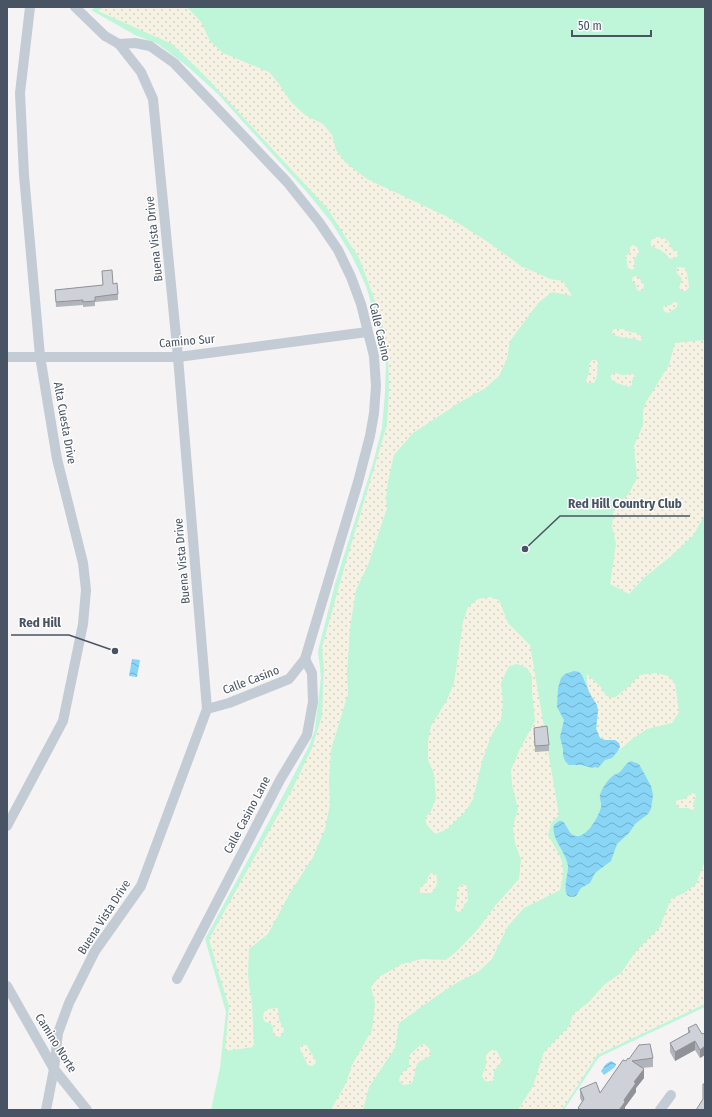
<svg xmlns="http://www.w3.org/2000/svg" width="712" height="1117" font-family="'Fira Sans Condensed',sans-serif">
	<defs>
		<pattern id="sand-dots" width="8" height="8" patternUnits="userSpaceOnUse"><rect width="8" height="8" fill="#f6f2e3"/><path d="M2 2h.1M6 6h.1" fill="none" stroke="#d4d1c5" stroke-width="1.8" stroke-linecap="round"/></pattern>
		<pattern id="water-waves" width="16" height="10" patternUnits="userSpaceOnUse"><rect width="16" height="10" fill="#88d5f6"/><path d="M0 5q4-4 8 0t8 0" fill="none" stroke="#71afcb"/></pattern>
	</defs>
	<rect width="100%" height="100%" fill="#f5f3f3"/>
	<path fill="#bff5d9" d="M96,7H705V1007L599,1057L564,1110H211L220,1068L226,1012L205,939L285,792L309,746L315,729L321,677L318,651L335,584L373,463L382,428L385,393L386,365L383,343L366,286L352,256L332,223L306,191L217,93L187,66L158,44L135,35L91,10Z"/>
	<g fill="url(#sand-dots)">
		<path d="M104,7H187L201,22L210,41L223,53L269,72L279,84L291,102L305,115L323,124L332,135L336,150L345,162L367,179L450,218L488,242L521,266L550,279L563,281L572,296L552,292L539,302L510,341L507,359L499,376L484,389L462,401L413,433L394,455L388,481L386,498L387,508L368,565L356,590L350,628L347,673L348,694L331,750L329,780L330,804L325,829L313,857L290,893L268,934L249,949L248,976L252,1004L254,1047L225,1051L229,1006L217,968L209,939L292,790L312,748L322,716L324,668L322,648L343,572L387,425L389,388L388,352L379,311L359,258L327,208L206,77L172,44L98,11Z"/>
		<path d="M657,237L664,238L669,242L672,249L678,252V256L673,259L669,258C664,250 659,250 651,246V240Z"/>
		<path d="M633,245L637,247L639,252L634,260L635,268L631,270L628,268L626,256L630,252V247Z"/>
		<path d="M679,267L685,268C687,270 689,284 689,287L686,291H682L679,288L682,278C679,275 675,274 677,268Z"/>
		<path d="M636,276L639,278L644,285L643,290L640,291L637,290L636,285L632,281L633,277Z"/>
		<path d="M674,302L678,303L676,308L668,313L665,312L663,309L664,306L671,305Z"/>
		<path d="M614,329H623L630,332L637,333L641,336L643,339L640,341L633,338C626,340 620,336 613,335L612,332Z"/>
		<path d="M705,340V514L693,536L670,557L645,577L629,594L610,584L616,544L612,526L614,507L628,495L637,478L634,446L643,425V411L646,402L669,365L675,343Z"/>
		<path d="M592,360H596L598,362C597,369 598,378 594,383H587L586,379L589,374V364Z"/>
		<path d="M613,373C617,372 618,374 621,375C626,376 629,373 633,374L635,377L632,380V385L628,387L614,382L610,377Z"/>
		<path d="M490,597L499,600L508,623L530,645L559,815L551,823L548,835C561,858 567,862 560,890L524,908L508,926L492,959L478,972L458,982L441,993L399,1023L395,1048L369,1087L363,1110H331L346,1083L352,1065L372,1030L375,1003L371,987L379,977L402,964L422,959L446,960L457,951L478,929L495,906L519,879L521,859L515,843L513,827L518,809L512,784L511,770L520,749L535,721L532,692V676L527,668L517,664L509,666L501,683L503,703L501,720L492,734L483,758L473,799L465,812L446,830L435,834L427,825L425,818L431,811L436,798L434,774L428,760V741L431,726L447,700L454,683L463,622L468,607L478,599Z"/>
		<path d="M656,673L668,676L675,683L679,712L672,723L647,729L632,739L609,759L610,740H605L600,738C597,731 597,728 596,720C594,704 586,690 587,674L601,687L606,696L614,698L627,688L640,675Z"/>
		<path d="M691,793L695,794L696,797L693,803L695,807L693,810H692C685,805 682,810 677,807L676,801L678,800L685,799Z"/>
		<path d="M705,861V1004L597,1055L562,1110H518L533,1086L544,1052L569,1026L573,1014L589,1002L604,985L621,973L637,950L660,927L671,899L684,893L696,884Z"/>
		<path d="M431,873L436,874C438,882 437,888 431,893H420V888L427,882L428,877Z"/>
		<path d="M462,884L467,886L468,901L464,905L462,911L458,912L455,909L457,898V889Z"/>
		<path d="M278,1008L279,1020L284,1029L283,1033L280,1037C273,1036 272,1033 273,1027L270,1023L265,1022L263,1018L264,1012L268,1009Z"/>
		<path d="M424,1044L429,1048L431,1055C427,1059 423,1059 419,1062C413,1067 417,1076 411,1084L403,1085L399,1081C400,1072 404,1072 409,1067V1057L411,1053C416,1051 418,1045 424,1044Z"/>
		<path d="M303,1045H307C309,1052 315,1056 316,1063L312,1066L308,1065L301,1052L300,1047Z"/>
		<path d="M491,1050L497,1051L502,1061L494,1071V1080L490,1082L485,1081L482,1076L486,1065V1055Z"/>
	</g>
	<g fill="url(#water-waves)">
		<path d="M132,659L140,660L137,677L129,676Z"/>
		<path d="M574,671L579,672L582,675L590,694L597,705L598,711L596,729L600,738L605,740H615L619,743L620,747L618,751L612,758L605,760L598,768L595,767L592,768L582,765H569L565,761L563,755V749L560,737L564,720L557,707L558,688L561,678L565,674Z"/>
		<path d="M631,761L639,764L651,786L653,795L651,809L648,814L635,824L629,833L617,844L611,861L595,873L590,883L581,888L576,896C558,902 569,874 568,866C567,853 550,837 554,825L559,821H562C568,825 568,835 576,836C587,838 599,816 601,807C602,803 599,799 600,795C602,788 609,778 614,775C615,774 617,774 617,774C623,771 624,764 631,761Z"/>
		<path d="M611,1061L616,1064L615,1067L604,1075L601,1071L606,1064Z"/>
	</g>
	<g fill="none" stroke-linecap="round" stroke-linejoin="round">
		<g stroke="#c3cbd5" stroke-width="10">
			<path d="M119,44L135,43L150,46L174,63L287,182L319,222L338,250L351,277L361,304L374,356L376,386L374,413L370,436L358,482L305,659L289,679L229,703L207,709"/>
			<path d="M7,357H178L367,332"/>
			<path d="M7,826L63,721L83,624L86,590L83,563L57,459L40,356L24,175L20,93L30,7"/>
			<path d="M177,979L280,780L307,735L313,702L312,673L305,659"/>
			<path d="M7,986L54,1069L87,1110"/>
			<path d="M46,1110L54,1069L58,1033L69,1003L95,951L141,886L207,709L178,357L153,99L141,72L119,44L105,36L75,7"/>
			<path d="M660,1110L671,1095"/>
		</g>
	</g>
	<g fill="#b1b4ba">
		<path d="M102,271L113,284L118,294V300L95,302V306L83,307V305L56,307L55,290L103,285Z"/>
		<path d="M534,728L549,745V751L535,752Z"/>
		<path d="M688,1028L702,1034L705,1033V1055L700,1058L695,1050L675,1061L670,1052V1043L688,1033Z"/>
		<path d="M653,1058V1067L642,1068L644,1078L636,1088V1092L625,1107V1110H578V1108L582,1102L580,1098V1089L600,1093L626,1061L629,1059Z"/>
	</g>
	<g fill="#909297">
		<path d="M695,1041V1050L675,1061V1052Z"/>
		<path d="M705,1046V1055L700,1058V1050Z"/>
		<path d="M644,1069V1078L636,1088V1092L625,1107V1110H619L624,1100L634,1082Z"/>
	</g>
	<g fill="#ced1d8" stroke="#909297">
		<path d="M112,270L113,284L117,283L118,294L95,297V301L83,302V300L56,302L55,290L103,285L102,271Z"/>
		<path d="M547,726L549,745L535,746L534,728Z"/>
		<path d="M696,1024L702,1034L705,1033V1046L700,1050L695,1041L675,1052L670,1043L690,1032L688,1028Z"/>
		<path d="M650,1044L653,1058L632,1061L644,1069L634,1082L636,1083L624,1100L625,1102L619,1110H581L578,1108L584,1099L580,1089L596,1082L600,1093L623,1060L626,1061L628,1058L629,1059L639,1045Z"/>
		<path d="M703,1084H705V1110H696L703,1099Z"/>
	</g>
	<g text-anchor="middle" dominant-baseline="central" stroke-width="3" stroke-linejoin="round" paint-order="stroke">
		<g font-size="12" fill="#485463" stroke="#fff">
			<text transform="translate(154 239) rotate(-96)">Buena Vista Drive</text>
			<text transform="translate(380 332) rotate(77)">Calle Casino</text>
			<text transform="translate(187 341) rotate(-5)">Camino Sur</text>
			<text transform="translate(65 423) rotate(80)">Alta Cuesta Drive</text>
			<text transform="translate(182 561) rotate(-95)">Buena Vista Drive</text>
			<text transform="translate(251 680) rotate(-21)">Calle Casino</text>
			<text transform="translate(247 815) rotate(-62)">Calle Casino Lane</text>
			<text transform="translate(104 917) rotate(-57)">Buena Vista Drive</text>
			<text transform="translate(56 1043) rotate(58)">Camino Norte</text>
		</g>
	</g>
	<path fill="none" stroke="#485463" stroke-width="1.5" d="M525 549L560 516H690M115 651L69 635H11"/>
	<g fill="#485463" stroke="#fff" stroke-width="1.5">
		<circle cx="525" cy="549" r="4"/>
		<circle cx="115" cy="651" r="4"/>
	</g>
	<g font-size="13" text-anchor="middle" font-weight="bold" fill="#485463" stroke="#fff" stroke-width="3" stroke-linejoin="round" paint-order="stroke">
		<text x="625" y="508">Red Hill Country Club</text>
		<text x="40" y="627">Red Hill</text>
	</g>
	<rect width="712" height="1117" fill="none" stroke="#485463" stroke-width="16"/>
	<path d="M572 30v6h79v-6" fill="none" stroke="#485463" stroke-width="2"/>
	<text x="578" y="30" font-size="12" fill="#485463" stroke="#ffffff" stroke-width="3" paint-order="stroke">50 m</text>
</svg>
